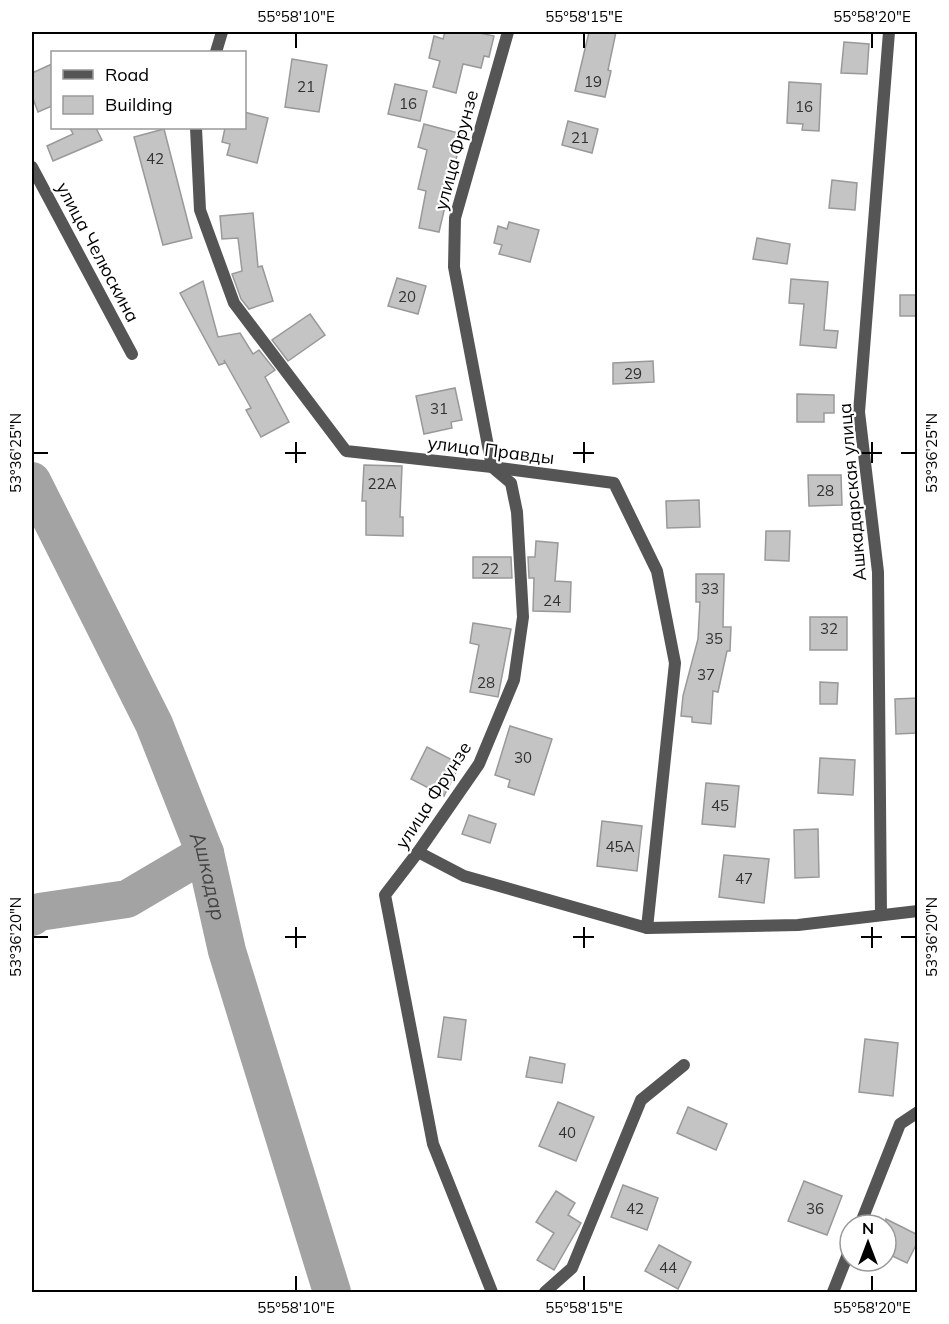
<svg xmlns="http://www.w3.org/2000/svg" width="949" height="1324" font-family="Mulish,sans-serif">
	<rect width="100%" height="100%" fill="#fff"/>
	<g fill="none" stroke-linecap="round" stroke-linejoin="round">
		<g stroke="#a3a3a3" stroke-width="38">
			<path id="s1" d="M32,481L154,724L205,853L227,951L332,1292"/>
			<path d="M32,917L39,912L127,899L205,853"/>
		</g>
	</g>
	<g fill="#c4c4c4" stroke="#999" stroke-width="1.5">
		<path d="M445,32H475L494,36L489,57L484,56L481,68L463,64L456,93L433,87L440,61L429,58L434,36L443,39Z"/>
		<path d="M589,32H616L608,70L611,71L605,97L575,91Z"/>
		<path d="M844,42L869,44L867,74L841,73Z"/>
		<path d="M292,59L327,65L319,112L285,107Z"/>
		<path d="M52,64V106L38,112L32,96V73Z"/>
		<path d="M789,82L821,84L819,131L802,130L803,124L787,123Z"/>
		<path d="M395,84L427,91L420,121L388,114Z"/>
		<path d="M244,112L268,118L257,163L227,155L230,144L222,142L225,128H244Z"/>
		<path d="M568,121L598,129L592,153L562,145Z"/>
		<path d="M424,124L462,134L439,232L419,228L426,191L418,189L427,150L418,147Z"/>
		<path d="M70,128H96L102,140L53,161L47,146L73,134Z"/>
		<path d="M164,129L192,238L163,245L134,137Z"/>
		<path d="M832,180L857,183L855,210L829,208Z"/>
		<path d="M253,213L258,267L262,266L273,301L249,309L241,299L232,274L242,271L238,238L222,239L220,216Z"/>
		<path d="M509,222L539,230L530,262L499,254L502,245L494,243L498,226L507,229Z"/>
		<path d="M757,238L790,244L787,264L753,259Z"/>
		<path d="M397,278L426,286L418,314L388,306Z"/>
		<path d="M791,279L828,282L824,330L838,331L836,348L800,345L804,304L789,303Z"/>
		<path d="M203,281L218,337L240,333L253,354L259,350L275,370L265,377L289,422L261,437L246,410L251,408L224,360L225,363L219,365L180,293Z"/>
		<path d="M900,295H917L916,316H900Z"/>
		<path d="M310,314L325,335L288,361L272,340Z"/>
		<path d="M653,361L654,382L613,384V363Z"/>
		<path d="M455,388L462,420L451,422L452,428L424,434L416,396Z"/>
		<path d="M797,394L834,395V413H824V422H797Z"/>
		<path d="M364,465L402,466L400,517H403V536L366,535V501H362Z"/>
		<path d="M808,475H841L842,505L809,506Z"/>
		<path d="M699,500L700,527L667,528L666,501Z"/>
		<path d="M766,531H790L789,561L765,560Z"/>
		<path d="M536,541L558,543L555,581L571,582L570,612L533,611L534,578H529L528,557H535Z"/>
		<path d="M473,557H511L512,578H473Z"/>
		<path d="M696,574H724L723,627H731L730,651H727L718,692L713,691L711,724L692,722V717L681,716L683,696L698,639L700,602H696Z"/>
		<rect x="810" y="617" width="37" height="33"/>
		<path d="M473,623L511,629L498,697L470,692L479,645L470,643Z"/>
		<path d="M820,682L838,683L837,704H820Z"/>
		<path d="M918,698V733L896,734L895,699Z"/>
		<path d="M510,726L552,739L534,795L508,787L510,780L495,775Z"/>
		<path d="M427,747L460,764L444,796L411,779Z"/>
		<path d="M820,758L855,760L853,795L818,793Z"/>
		<path d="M706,783L739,786L735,827L702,824Z"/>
		<path d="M469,815L496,824L490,843L462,834Z"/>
		<path d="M602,821L642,826L637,871L597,866Z"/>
		<path d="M818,829L819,877L795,878L794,830Z"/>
		<path d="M724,855L769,859L764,903L719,897Z"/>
		<path d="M444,1017L466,1020L461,1060L438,1057Z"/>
		<path d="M865,1039L898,1043L893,1096L859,1092Z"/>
		<path d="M530,1057L565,1064L562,1083L526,1077Z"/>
		<path d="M558,1102L594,1117L576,1161L539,1146Z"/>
		<path d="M688,1107L727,1124L716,1150L677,1133Z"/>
		<path d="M804,1181L842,1196L827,1235L788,1221Z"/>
		<path d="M623,1185L658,1198L647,1230L611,1217Z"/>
		<path d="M556,1191L575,1203L568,1215L581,1223L554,1270L537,1260L554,1233L536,1222Z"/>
		<path d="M886,1219L918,1235V1241L907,1263L886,1253Z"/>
		<path d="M659,1245L691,1262L678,1289L645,1271Z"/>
	</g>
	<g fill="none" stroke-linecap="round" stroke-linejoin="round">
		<path stroke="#555" stroke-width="12" d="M647,928L798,925L918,911"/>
		<g stroke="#555" stroke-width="12">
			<path d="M216,52L222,32"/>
			<path d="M196,128L200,210L234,303L346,451L492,467L614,483L657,571L675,663L647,928L464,876L418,852"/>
			<path d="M32,167L132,354"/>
			<path d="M881,915L878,572L859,412L889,32"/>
			<path d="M860,1225L900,1124L918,1112"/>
			<path d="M492,1292L433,1144L385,895L418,852L479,764L514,680L523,617L517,512L511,483L492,467L454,267L455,218L508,32"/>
			<path d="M545,1292L572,1268L641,1100L684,1065"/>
			<path d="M833,1292L850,1249"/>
		</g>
	</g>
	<path fill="none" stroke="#000" stroke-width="2" d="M296,33V48M584,33V48M872,33V48M296,442V463M584,442V463M872,442V463M33,453H48M285,453H306M573,453H594M861,453H882M901,453H916M296,927V948M584,927V948M872,927V948M33,937H48M285,937H306M573,937H594M861,937H882M901,937H916M296,1276V1291M584,1276V1291M872,1276V1291"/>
	<g text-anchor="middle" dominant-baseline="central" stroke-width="4.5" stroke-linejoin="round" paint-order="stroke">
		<g font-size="15" fill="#313131">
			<text x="593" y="81">19</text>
			<text x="306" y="86">21</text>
			<text x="408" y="103">16</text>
			<text x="804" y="106">16</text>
			<text x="580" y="137">21</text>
			<text x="155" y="158">42</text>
			<text x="407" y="296">20</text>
			<text x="633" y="373">29</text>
			<text x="439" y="408">31</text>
			<text x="382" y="483">22А</text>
			<text x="825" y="490">28</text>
			<text x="490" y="568">22</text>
			<text x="710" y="588">33</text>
			<text x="552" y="600">24</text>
			<text x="829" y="628">32</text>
			<text x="714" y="638">35</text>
			<text x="706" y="674">37</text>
			<text x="486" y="682">28</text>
			<text x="523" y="757">30</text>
			<text x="720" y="805">45</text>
			<text x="620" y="846">45А</text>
			<text x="744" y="878">47</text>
			<text x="567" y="1132">40</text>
			<text x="635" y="1208">42</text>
			<text x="815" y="1208">36</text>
			<text x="668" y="1267">44</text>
		</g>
		<g font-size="18" fill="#000" stroke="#fff">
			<text transform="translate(456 150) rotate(-75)">улица Фрунзе</text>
			<text transform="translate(98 252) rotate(62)">улица Челюскина</text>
			<text transform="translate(491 450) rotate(7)">улица Правды</text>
			<text transform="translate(852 492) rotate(-95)">Ашкадарская улица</text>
			<text transform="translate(433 795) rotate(-57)">улица Фрунзе</text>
		</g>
		<g font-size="20" font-style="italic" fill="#444" stroke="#fff">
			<text stroke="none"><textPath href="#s1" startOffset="434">Ашкадар</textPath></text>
		</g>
	</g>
	<rect width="949" height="1324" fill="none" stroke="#ffffff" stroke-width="66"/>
	<rect x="51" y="51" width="195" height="78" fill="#ffffff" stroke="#999999" stroke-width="1.5"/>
	<rect x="63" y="70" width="30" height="9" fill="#555555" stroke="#999999" stroke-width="1.5"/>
	<text x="105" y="81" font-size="18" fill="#000000">Road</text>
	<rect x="63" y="96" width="30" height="18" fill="#c4c4c4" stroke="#999999" stroke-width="1.5"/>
	<text x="105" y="111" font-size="18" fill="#000000">Building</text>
	<g transform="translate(868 1243)"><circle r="28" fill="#ffffff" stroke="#999999" stroke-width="1.5"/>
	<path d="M0-4.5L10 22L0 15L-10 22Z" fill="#000000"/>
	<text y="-9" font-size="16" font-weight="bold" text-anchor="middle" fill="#000000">N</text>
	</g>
	<rect x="33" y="33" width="883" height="1258" fill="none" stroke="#000" stroke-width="2"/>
	<g font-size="15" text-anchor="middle" fill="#000">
		<text x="296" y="22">55°58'10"E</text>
		<text x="584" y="22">55°58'15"E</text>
		<text x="872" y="22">55°58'20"E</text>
		<text transform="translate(16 453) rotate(-90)" y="5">53°36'25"N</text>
		<text transform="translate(932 453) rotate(-90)" y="5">53°36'25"N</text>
		<text transform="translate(16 937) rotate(-90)" y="5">53°36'20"N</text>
		<text transform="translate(932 937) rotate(-90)" y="5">53°36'20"N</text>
		<text x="296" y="1313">55°58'10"E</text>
		<text x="584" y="1313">55°58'15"E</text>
		<text x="872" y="1313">55°58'20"E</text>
	</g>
</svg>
